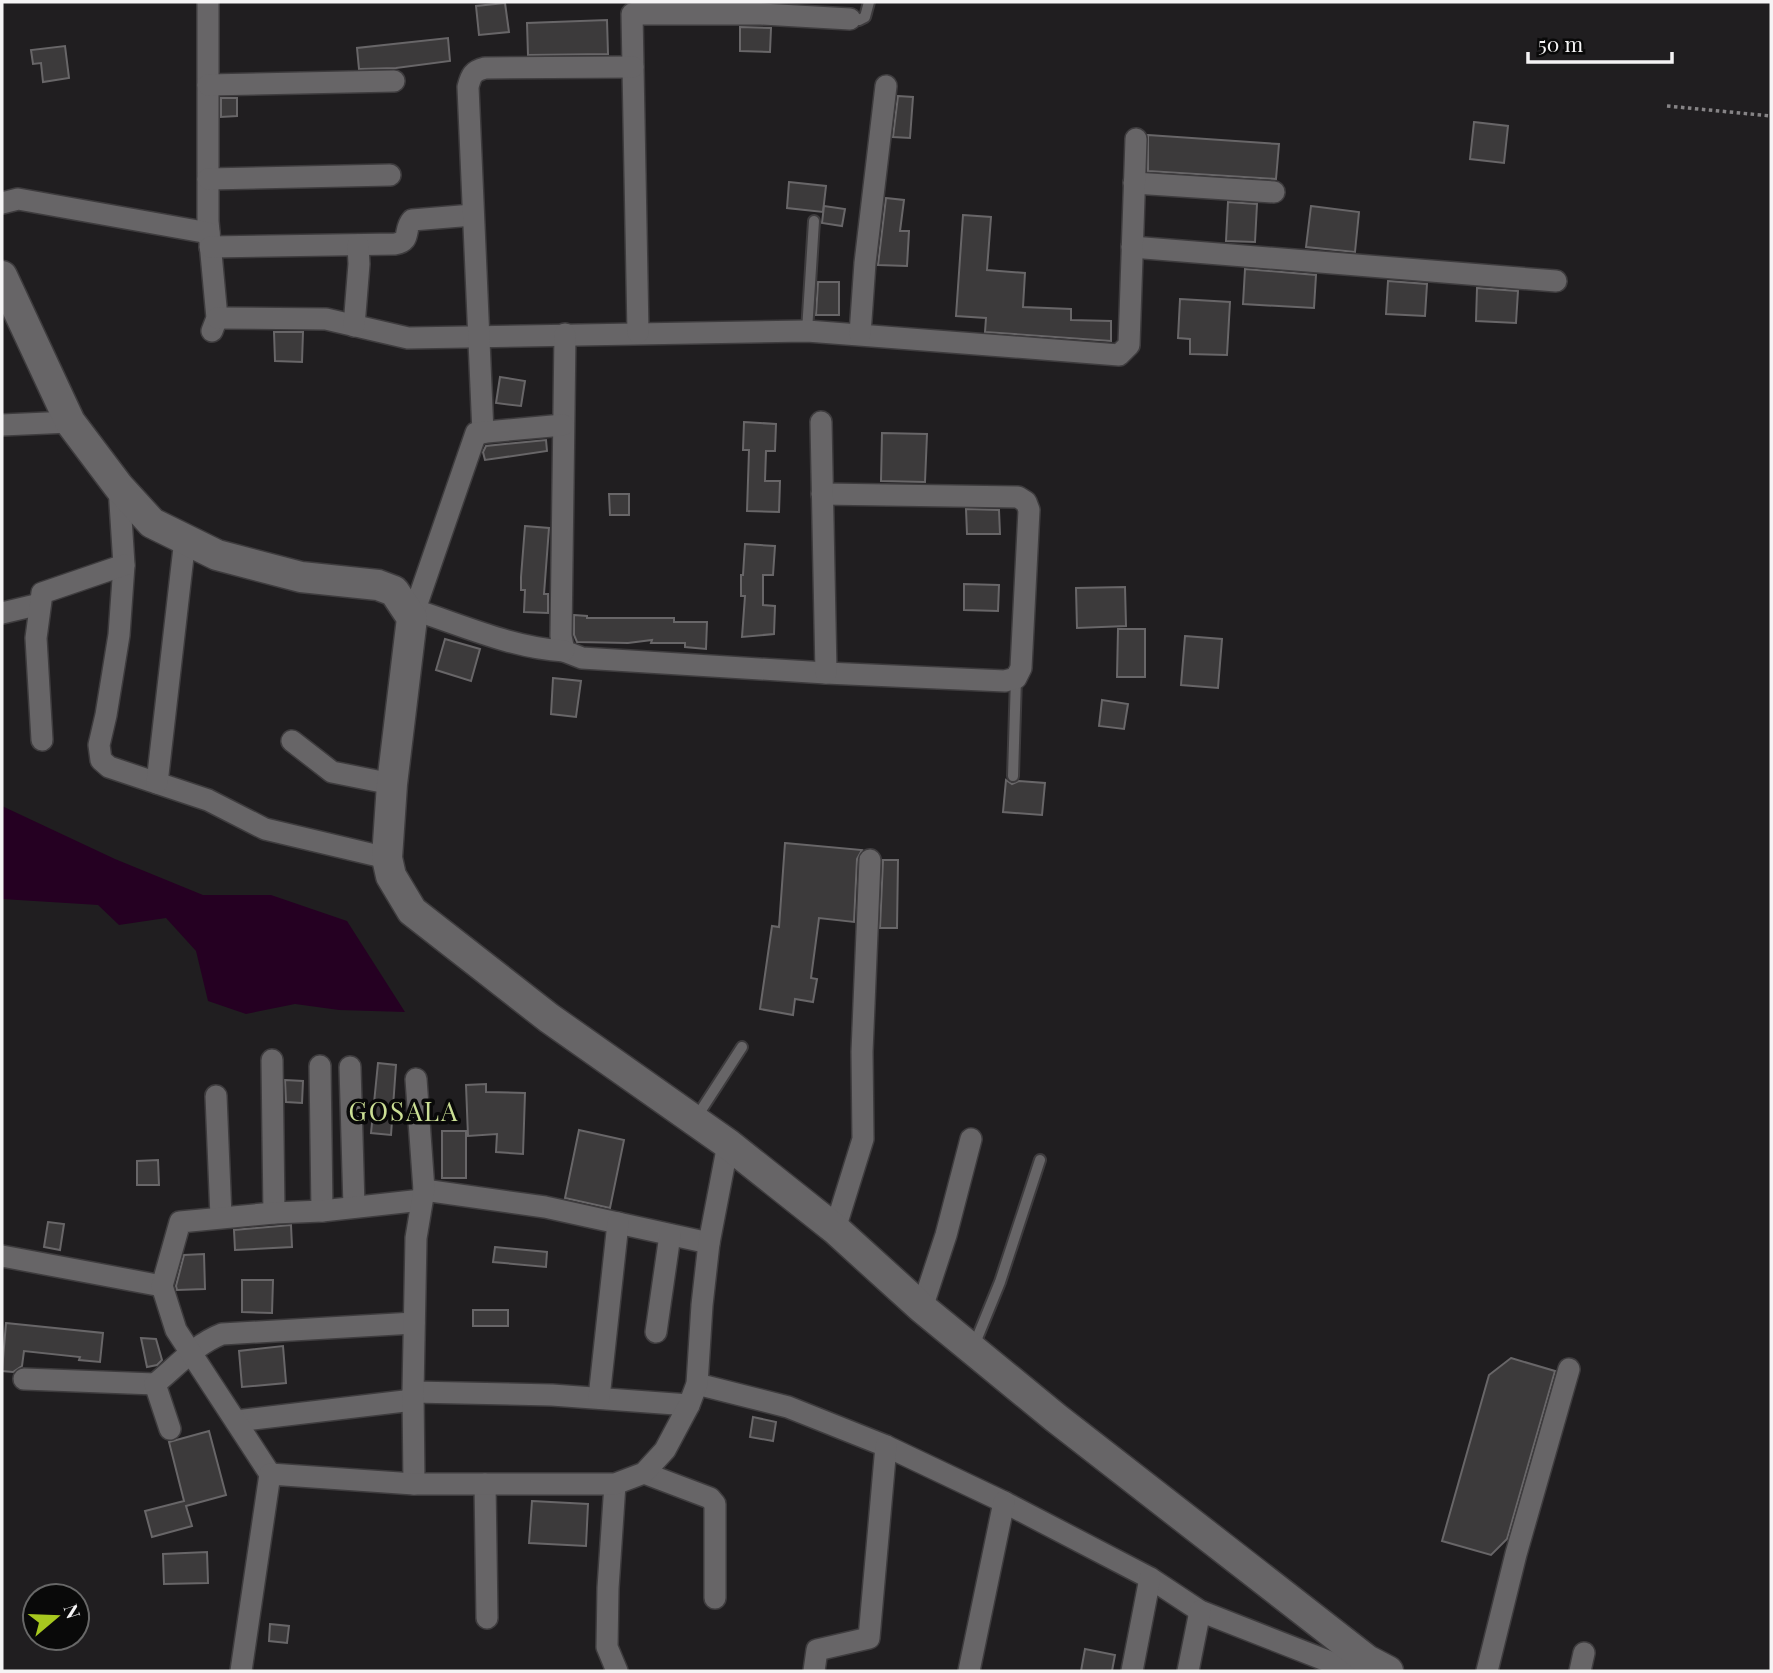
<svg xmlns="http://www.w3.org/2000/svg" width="1773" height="1673" font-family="'Playfair Display',serif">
	<rect width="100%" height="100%" fill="#201e20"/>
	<path fill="#250022" d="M2,806L115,859L203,895H271L347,921L405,1012L339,1010L295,1004L246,1014L208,1001L196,951L166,918L119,925L98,905L2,899Z"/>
	<g fill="#3c3a3b" stroke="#686668" stroke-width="2">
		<path d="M505,3L509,32L479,35L476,6Z"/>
		<path d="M607,20L608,54L528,55L527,23Z"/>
		<path d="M740,27L771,28L770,52L740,51Z"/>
		<path d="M448,38L450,61L396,68L359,69L357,48Z"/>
		<path d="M65,46L69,78L43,82L41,63L33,64L31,50Z"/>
		<path d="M898,96L913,97L910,138L893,137Z"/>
		<path d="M221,98H237V116L221,117Z"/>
		<path d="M1474,122L1508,126L1504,163L1470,159Z"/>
		<path d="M1148,135L1279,144L1276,179L1148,171Z"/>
		<path d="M789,182L826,186L823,212L787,208Z"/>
		<path d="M886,198L904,200L900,231H909L907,266L878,265Z"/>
		<path d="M1228,202L1257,204L1255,242L1226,241Z"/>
		<path d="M824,206L845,209L842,226L822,223Z"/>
		<path d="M1311,206L1359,212L1355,252L1306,247Z"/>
		<path d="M963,215L991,217L987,270L1025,273L1023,307L1071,309V320L1111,321V341L985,332L986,318L956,316Z"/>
		<path d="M1245,269L1316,275L1314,308L1243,304Z"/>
		<path d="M1388,281L1427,284L1425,316L1386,314Z"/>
		<path d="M818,282H839V315H816Z"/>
		<path d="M1477,288L1518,291L1516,323L1476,321Z"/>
		<path d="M1180,299L1230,302L1227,355L1190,354V339L1178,338Z"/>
		<path d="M274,332H303L302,362L275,361Z"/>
		<path d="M500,377L525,381L521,406L496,403Z"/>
		<path d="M744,422L776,424L775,451H766L765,481H780L779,512L747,511L749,450H743Z"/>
		<path d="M882,433L927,434L925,482L881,481Z"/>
		<path d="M546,440L547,451L485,460L483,452L486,446Z"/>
		<path d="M609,494H629V515H610Z"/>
		<path d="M966,509L999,510L1000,534H967Z"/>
		<path d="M525,526L549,528L544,594H548V613L524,612L525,590H521V577Z"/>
		<path d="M745,544L775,546L773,575H763V605L775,606L774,634L742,637L745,596H741V575H743Z"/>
		<path d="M964,584L999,585L998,611L964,610Z"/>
		<path d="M1125,587L1126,626L1077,628L1076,588Z"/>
		<path d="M574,615L587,616V618H674V622H707L706,649L685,647V643H651L652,640L628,643L577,642L574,635Z"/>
		<path d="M1118,629H1145V677H1117Z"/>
		<path d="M1185,636L1222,639L1218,688L1181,685Z"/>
		<path d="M445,639L480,649L471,681L436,670Z"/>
		<path d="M553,678L581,681L576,717L551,714Z"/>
		<path d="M1102,700L1128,704L1124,729L1099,726Z"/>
		<path d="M1006,780L1012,784L1019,781L1045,783L1042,815L1003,812Z"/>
		<path d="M785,843L862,850L857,859L854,922L819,918L811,978L817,979L813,1002L795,999L793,1015L760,1009L772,926L779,927Z"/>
		<path d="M883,860H898L897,928H880Z"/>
		<path d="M378,1063L396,1065L391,1135L371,1133Z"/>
		<path d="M285,1080L303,1081L302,1103L286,1102Z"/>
		<path d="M486,1084V1092L525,1093L523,1154L496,1152L497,1134L468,1136L466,1085Z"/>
		<path d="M579,1130L624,1140L610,1208L565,1198Z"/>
		<rect x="442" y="1131" width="24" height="47"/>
		<path d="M158,1160L159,1185H137V1161Z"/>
		<path d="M48,1222L64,1224L60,1250L44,1247Z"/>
		<path d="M291,1225L292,1247L235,1250L234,1230Z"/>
		<path d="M495,1247L547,1252L546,1267L493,1262Z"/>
		<path d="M204,1254L205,1289L177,1290L176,1286L184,1255Z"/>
		<path d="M242,1280H273L272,1313L242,1312Z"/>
		<rect x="473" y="1310" width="35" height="16"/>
		<path d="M6,1323L103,1333L100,1362L79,1360L80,1357L24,1351L22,1366L13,1372L2,1371Z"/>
		<path d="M141,1338L156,1339L162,1360L157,1365L147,1367Z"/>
		<path d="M283,1346L286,1383L242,1387L239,1351Z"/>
		<path d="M1511,1358L1555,1371L1507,1539L1491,1555L1442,1541L1489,1375Z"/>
		<path d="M753,1417L776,1422L773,1441L750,1437Z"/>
		<path d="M209,1431L226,1495L186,1506L192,1526L152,1537L145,1511L184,1501L169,1442Z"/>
		<path d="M532,1501L588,1504L586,1546L529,1543Z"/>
		<path d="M207,1552L208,1583L164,1584L163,1554Z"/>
		<path d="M270,1624L289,1626L287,1643L269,1641Z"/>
		<path d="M1085,1649L1115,1655L1112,1671H1081Z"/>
	</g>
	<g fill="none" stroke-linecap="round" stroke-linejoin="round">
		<defs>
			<g id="service">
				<path d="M850,19L859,20L865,17L869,2"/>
				<path d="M807,331L814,221"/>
				<path d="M1013,776L1016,678"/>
				<path d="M696,1118L742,1047"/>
				<path d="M973,1348L1000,1282L1040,1160"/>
			</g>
			<g id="minor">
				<path d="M208,2V221L217,318L212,331"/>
				<path d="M208,85L394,81"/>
				<path d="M208,179L390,175"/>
				<path d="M1134,183L1274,192"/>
				<path d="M2,203L18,199L209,233"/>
				<path d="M210,247L395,244C412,241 403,230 412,220L473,215"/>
				<path d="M1132,247L1556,281"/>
				<path d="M217,318L326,319L408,338L807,331L1119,355L1129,345L1136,139"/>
				<path d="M354,326L359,264L358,245"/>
				<path d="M638,333L632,14H761L850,19"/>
				<path d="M565,334L561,636L564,651L582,658L826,673L1005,681L1016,678L1021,668L1029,510L1026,502L1018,497L822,494"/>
				<path d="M860,334L865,263L886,86"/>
				<path d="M821,422L826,673"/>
				<path d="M2,425L70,422"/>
				<path d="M483,433L468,87C471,75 473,71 485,68L633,67"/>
				<path d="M119,487L124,565L119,635L106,715L99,745L101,760L109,767L208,800L265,829L387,858"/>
				<path d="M415,610C464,626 513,648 564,651"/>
				<path d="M2,613L40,604"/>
				<path d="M412,618L476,433L563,425"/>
				<path d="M42,740L36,638L42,593L124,565"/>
				<path d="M292,741L332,772L392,784"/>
				<path d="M157,783L185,539"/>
				<path d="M272,1060L274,1213"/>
				<path d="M320,1066L322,1211"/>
				<path d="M350,1067L354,1207"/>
				<path d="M216,1096L221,1217"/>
				<path d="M424,1190L545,1207L709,1243"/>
				<path d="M835,1229L863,1139L862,1052L870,860"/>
				<path d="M2,1256L162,1286"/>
				<path d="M922,1308L946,1235L971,1139"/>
				<path d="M656,1332L670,1235"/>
				<path d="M24,1379L155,1384"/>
				<path d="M697,1384L788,1407L886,1446L1004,1502L1150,1578L1200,1611L1348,1669L1367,1660"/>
				<path d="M413,1392L552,1395L689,1405"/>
				<path d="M599,1398L618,1223"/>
				<path d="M236,1421L413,1400"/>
				<path d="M170,1429L155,1384C177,1366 196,1344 222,1334L414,1323"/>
				<path d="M644,1473L710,1498L715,1504V1598"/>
				<path d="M270,1474L176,1330L162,1286L180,1222L274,1213L322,1211L422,1200"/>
				<path d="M414,1484L413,1392L416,1238L424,1190L416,1079"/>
				<path d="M485,1484L487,1618"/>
				<path d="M615,1484L608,1588L607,1647L617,1671"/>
				<path d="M241,1671L270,1474L414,1484H615L644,1473L665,1450L689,1405L697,1384L702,1305L709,1243L728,1144"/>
				<path d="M814,1671L817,1650L869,1638L886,1446"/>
				<path d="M969,1671L1004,1502"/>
				<path d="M1132,1671L1150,1578"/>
				<path d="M1188,1671L1200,1611"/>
				<path d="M1487,1671L1516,1554L1569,1369"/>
				<path d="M1580,1671L1584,1653"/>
			</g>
			<path id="secondary" d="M2,276L70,422L119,487L152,523L217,555L301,577L378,585L394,591L412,618L392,784L387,858L391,876L412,911L549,1018L728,1144L835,1229L922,1308L1056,1418L1367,1660L1388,1671"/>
		</defs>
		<use href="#service" stroke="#3e3c3e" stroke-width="14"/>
		<use href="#minor" stroke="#3e3c3e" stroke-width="24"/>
		<use href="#secondary" stroke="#3e3c3e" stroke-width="33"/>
		<path stroke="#868486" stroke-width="3.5" stroke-dasharray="3.5 3.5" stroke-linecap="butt" d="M1667,106L1771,116"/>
		<use href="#service" stroke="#676567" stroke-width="10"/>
		<use href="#minor" stroke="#676567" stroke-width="21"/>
		<use href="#secondary" stroke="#676567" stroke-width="30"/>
	</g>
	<g text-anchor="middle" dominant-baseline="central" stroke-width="7" stroke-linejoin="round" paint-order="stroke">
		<g font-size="26" letter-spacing="2" fill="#cce095" stroke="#090909">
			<text x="404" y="1110">GOSALA</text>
		</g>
	</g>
	<rect width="1773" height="1673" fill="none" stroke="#f5f4f5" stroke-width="7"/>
	<g transform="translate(56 1617) rotate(71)"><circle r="33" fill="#090909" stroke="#676767" stroke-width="2"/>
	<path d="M0-5L12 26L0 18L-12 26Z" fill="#a7c81f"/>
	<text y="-10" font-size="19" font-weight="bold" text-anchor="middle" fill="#f5f4f5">N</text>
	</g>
	<path d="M1528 52v10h144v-10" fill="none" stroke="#f5f4f5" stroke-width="3.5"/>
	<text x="1538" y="52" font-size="21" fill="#f5f4f5" stroke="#090909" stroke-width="5" paint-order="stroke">50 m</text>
</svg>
